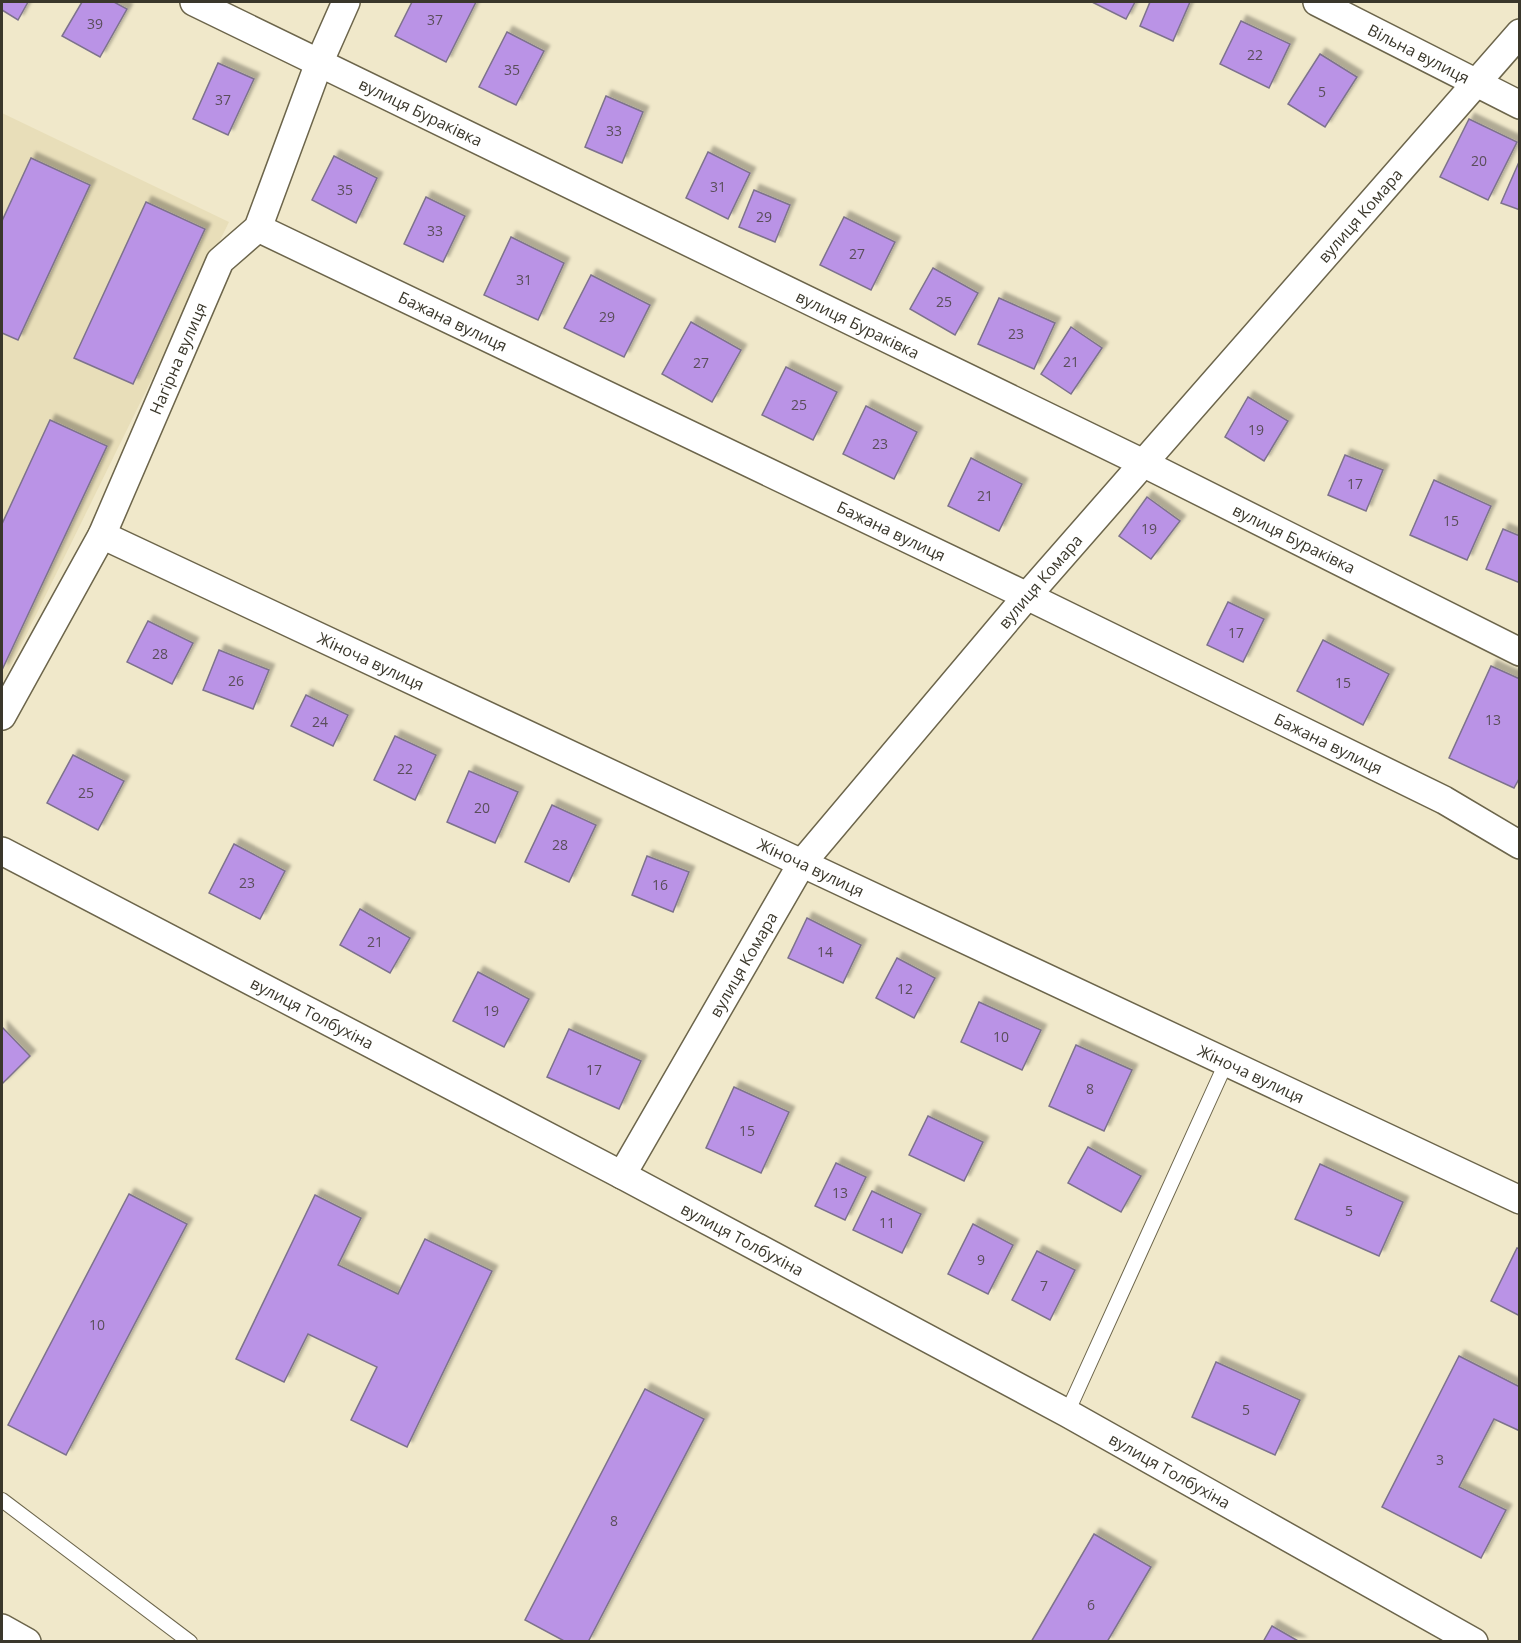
<svg xmlns="http://www.w3.org/2000/svg" width="1521" height="1643" font-family="'Open Sans',sans-serif">
	<defs>
		<filter id="shadow"><feDropShadow dx="5.5" dy="-5.5" stdDeviation="1.5" flood-color="#0004"/></filter>
	</defs>
	<rect width="100%" height="100%" fill="#f0e8ca"/>
	<path fill="#e8deb9" d="M2,113L229,222L2,684Z"/>
	<g fill="#ba93e6" stroke="#7d728c" stroke-width="1.5" filter="url(#shadow)">
		<path d="M2,2H28L18,20L2,10Z"/>
		<path d="M82,2H114L127,9L100,57L62,36Z"/>
		<path d="M412,2H476L446,62L395,36Z"/>
		<path d="M1092,2H1135L1126,19Z"/>
		<path d="M1150,2H1190L1173,41L1140,26Z"/>
		<path d="M1241,21L1290,44L1269,88L1220,64Z"/>
		<path d="M507,32L544,51L516,105L479,87Z"/>
		<path d="M1320,54L1357,77L1325,127L1288,104Z"/>
		<path d="M218,63L254,79L228,135L193,119Z"/>
		<path d="M606,96L643,112L622,163L585,147Z"/>
		<path d="M1469,119L1517,142L1488,200L1440,177Z"/>
		<path d="M708,152L750,173L728,219L686,198Z"/>
		<path d="M334,156L377,178L356,223L312,200Z"/>
		<path d="M31,158L90,185L18,340L2,333V221Z"/>
		<path d="M1519,162H1520V210L1501,203Z"/>
		<path d="M754,190L790,205L775,242L739,227Z"/>
		<path d="M426,197L465,216L443,262L404,244Z"/>
		<path d="M146,202L205,229L133,384L74,358Z"/>
		<path d="M844,217L895,242L871,290L820,265Z"/>
		<path d="M511,237L564,263L538,320L484,295Z"/>
		<path d="M933,268L978,293L955,335L910,309Z"/>
		<path d="M591,275L650,305L624,357L564,328Z"/>
		<path d="M999,298L1055,323L1034,369L978,344Z"/>
		<path d="M691,322L741,350L712,402L662,374Z"/>
		<path d="M1071,327L1102,348L1071,394L1041,374Z"/>
		<path d="M786,367L837,392L813,440L762,415Z"/>
		<path d="M1248,397L1288,421L1264,461L1225,437Z"/>
		<path d="M866,406L917,432L894,479L843,454Z"/>
		<path d="M50,420L107,446L2,670V524Z"/>
		<path d="M1345,455L1383,470L1366,511L1328,495Z"/>
		<path d="M971,458L1022,484L999,531L948,506Z"/>
		<path d="M1434,480L1491,506L1467,560L1410,535Z"/>
		<path d="M1147,497L1180,521L1151,559L1119,536Z"/>
		<path d="M1503,529L1520,536V583L1486,569Z"/>
		<path d="M1228,602L1264,619L1243,662L1207,645Z"/>
		<path d="M148,621L193,643L172,684L127,662Z"/>
		<path d="M1323,640L1389,674L1363,725L1297,691Z"/>
		<path d="M219,650L269,670L253,709L203,690Z"/>
		<path d="M1491,666L1520,679V777L1514,788L1449,758Z"/>
		<path d="M306,695L348,715L333,746L291,726Z"/>
		<path d="M395,736L436,755L415,800L374,780Z"/>
		<path d="M73,755L124,781L98,830L47,803Z"/>
		<path d="M469,771L518,792L495,843L447,822Z"/>
		<path d="M552,805L596,825L569,882L525,862Z"/>
		<path d="M234,844L285,871L260,919L209,893Z"/>
		<path d="M647,856L689,872L673,912L632,895Z"/>
		<path d="M360,909L410,938L390,973L340,945Z"/>
		<path d="M807,918L861,945L843,983L788,958Z"/>
		<path d="M897,958L935,978L914,1018L876,998Z"/>
		<path d="M478,972L529,999L504,1047L453,1021Z"/>
		<path d="M979,1002L1041,1030L1022,1070L961,1042Z"/>
		<path d="M2,1027L30,1056L2,1084Z"/>
		<path d="M569,1029L641,1061L619,1109L547,1077Z"/>
		<path d="M1076,1045L1132,1070L1104,1131L1049,1106Z"/>
		<path d="M734,1087L789,1112L761,1173L706,1148Z"/>
		<path d="M928,1116L983,1142L964,1181L909,1155Z"/>
		<path d="M1088,1147L1141,1176L1121,1212L1068,1183Z"/>
		<path d="M836,1163L866,1177L845,1220L815,1206Z"/>
		<path d="M1320,1164L1403,1202L1379,1256L1295,1219Z"/>
		<path d="M872,1191L921,1214L902,1253L853,1230Z"/>
		<path d="M129,1194L187,1224L66,1455L8,1425Z"/>
		<path d="M315,1195L361,1218L338,1265L398,1294L425,1239L492,1271L407,1447L351,1420L377,1367L308,1334L284,1382L236,1359Z"/>
		<path d="M973,1224L1013,1245L988,1294L948,1274Z"/>
		<path d="M1517,1248L1520,1249V1316L1491,1301Z"/>
		<path d="M1037,1251L1075,1270L1050,1320L1012,1300Z"/>
		<path d="M1459,1356L1520,1387V1431L1494,1419L1459,1487L1506,1510L1481,1558L1382,1507Z"/>
		<path d="M1216,1362L1300,1400L1275,1455L1192,1417Z"/>
		<path d="M645,1389L704,1419L588,1642H566L525,1620Z"/>
		<path d="M1094,1534L1151,1567L1107,1642H1031Z"/>
		<path d="M1272,1626L1300,1642H1263Z"/>
	</g>
	<g fill="none" stroke-linecap="round" stroke-linejoin="round">
		<defs>
			<g id="service">
				<path d="M1067,1413L1226,1063"/>
				<path d="M2,1500L190,1642"/>
			</g>
			<g id="minor">
				<path id="s1" d="M194,2L1143,463L1520,652"/>
				<path id="s2" d="M1317,2L1520,105"/>
				<path id="s3" d="M258,228L1027,596L1444,800L1520,845"/>
				<path id="s4" d="M102,535L1520,1200"/>
				<path id="s5" d="M2,716L102,535L220,261L258,228L319,63L346,2"/>
				<path id="s6" d="M2,851L622,1175L1067,1413L1474,1642"/>
				<path id="s7" d="M622,1175L802,863L1027,596L1520,33"/>
				<path d="M2,1628L27,1642"/>
			</g>
		</defs>
		<use href="#service" stroke="#6c654b" stroke-width="16"/>
		<use href="#minor" stroke="#6c654b" stroke-width="30"/>
		<use href="#service" stroke="#fff" stroke-width="14"/>
		<use href="#minor" stroke="#fff" stroke-width="27"/>
	</g>
	<g text-anchor="middle" dominant-baseline="central" stroke-width="4.5" stroke-linejoin="round" paint-order="stroke">
		<g font-size="14" fill="#5a4e5a">
			<text x="435" y="19">37</text>
			<text x="95" y="23">39</text>
			<text x="1255" y="54">22</text>
			<text x="512" y="69">35</text>
			<text x="1322" y="91">5</text>
			<text x="223" y="99">37</text>
			<text x="614" y="130">33</text>
			<text x="1479" y="160">20</text>
			<text x="718" y="186">31</text>
			<text x="345" y="189">35</text>
			<text x="764" y="216">29</text>
			<text x="435" y="230">33</text>
			<text x="857" y="253">27</text>
			<text x="524" y="279">31</text>
			<text x="944" y="301">25</text>
			<text x="607" y="316">29</text>
			<text x="1016" y="333">23</text>
			<text x="1071" y="361">21</text>
			<text x="701" y="362">27</text>
			<text x="799" y="404">25</text>
			<text x="1256" y="429">19</text>
			<text x="880" y="443">23</text>
			<text x="1355" y="483">17</text>
			<text x="985" y="495">21</text>
			<text x="1451" y="520">15</text>
			<text x="1149" y="528">19</text>
			<text x="1236" y="632">17</text>
			<text x="160" y="653">28</text>
			<text x="236" y="680">26</text>
			<text x="1343" y="682">15</text>
			<text x="1493" y="719">13</text>
			<text x="320" y="721">24</text>
			<text x="405" y="768">22</text>
			<text x="86" y="792">25</text>
			<text x="482" y="807">20</text>
			<text x="560" y="844">28</text>
			<text x="247" y="882">23</text>
			<text x="660" y="884">16</text>
			<text x="375" y="941">21</text>
			<text x="825" y="951">14</text>
			<text x="905" y="988">12</text>
			<text x="491" y="1010">19</text>
			<text x="1001" y="1036">10</text>
			<text x="594" y="1069">17</text>
			<text x="1090" y="1088">8</text>
			<text x="747" y="1130">15</text>
			<text x="840" y="1192">13</text>
			<text x="1349" y="1210">5</text>
			<text x="887" y="1222">11</text>
			<text x="981" y="1259">9</text>
			<text x="1044" y="1285">7</text>
			<text x="97" y="1324">10</text>
			<text x="1246" y="1409">5</text>
			<text x="1440" y="1459">3</text>
			<text x="614" y="1520">8</text>
			<text x="1091" y="1604">6</text>
		</g>
		<g font-size="16" fill="#3a372b" stroke="#fff">
			<text stroke="none"><textPath href="#s2" startOffset="114">Вільна вулиця</textPath></text>
			<text stroke="none"><textPath href="#s1" startOffset="252">вулиця Бураківка</textPath></text>
			<text stroke="none"><textPath href="#s7" startOffset="1215">вулиця Комара</textPath></text>
			<text stroke="none"><textPath href="#s3" startOffset="216">Бажана вулиця</textPath></text>
			<text stroke="none"><textPath href="#s1" startOffset="738">вулиця Бураківка</textPath></text>
			<text stroke="none"><textPath href="#s5" startOffset="399">Нагірна вулиця</textPath></text>
			<text stroke="none"><textPath href="#s3" startOffset="702">Бажана вулиця</textPath></text>
			<text stroke="none"><textPath href="#s1" startOffset="1224">вулиця Бураківка</textPath></text>
			<text stroke="none"><textPath href="#s7" startOffset="729">вулиця Комара</textPath></text>
			<text stroke="none"><textPath href="#s4" startOffset="297">Жіноча вулиця</textPath></text>
			<text stroke="none"><textPath href="#s3" startOffset="1188">Бажана вулиця</textPath></text>
			<text stroke="none"><textPath href="#s4" startOffset="783">Жіноча вулиця</textPath></text>
			<text stroke="none"><textPath href="#s7" startOffset="243">вулиця Комара</textPath></text>
			<text stroke="none"><textPath href="#s6" startOffset="350">вулиця Толбухіна</textPath></text>
			<text stroke="none"><textPath href="#s4" startOffset="1269">Жіноча вулиця</textPath></text>
			<text stroke="none"><textPath href="#s6" startOffset="836">вулиця Толбухіна</textPath></text>
			<text stroke="none"><textPath href="#s6" startOffset="1322">вулиця Толбухіна</textPath></text>
		</g>
	</g>
	<rect width="1521" height="1643" fill="none" stroke="#3a372b" stroke-width="6"/>
</svg>
